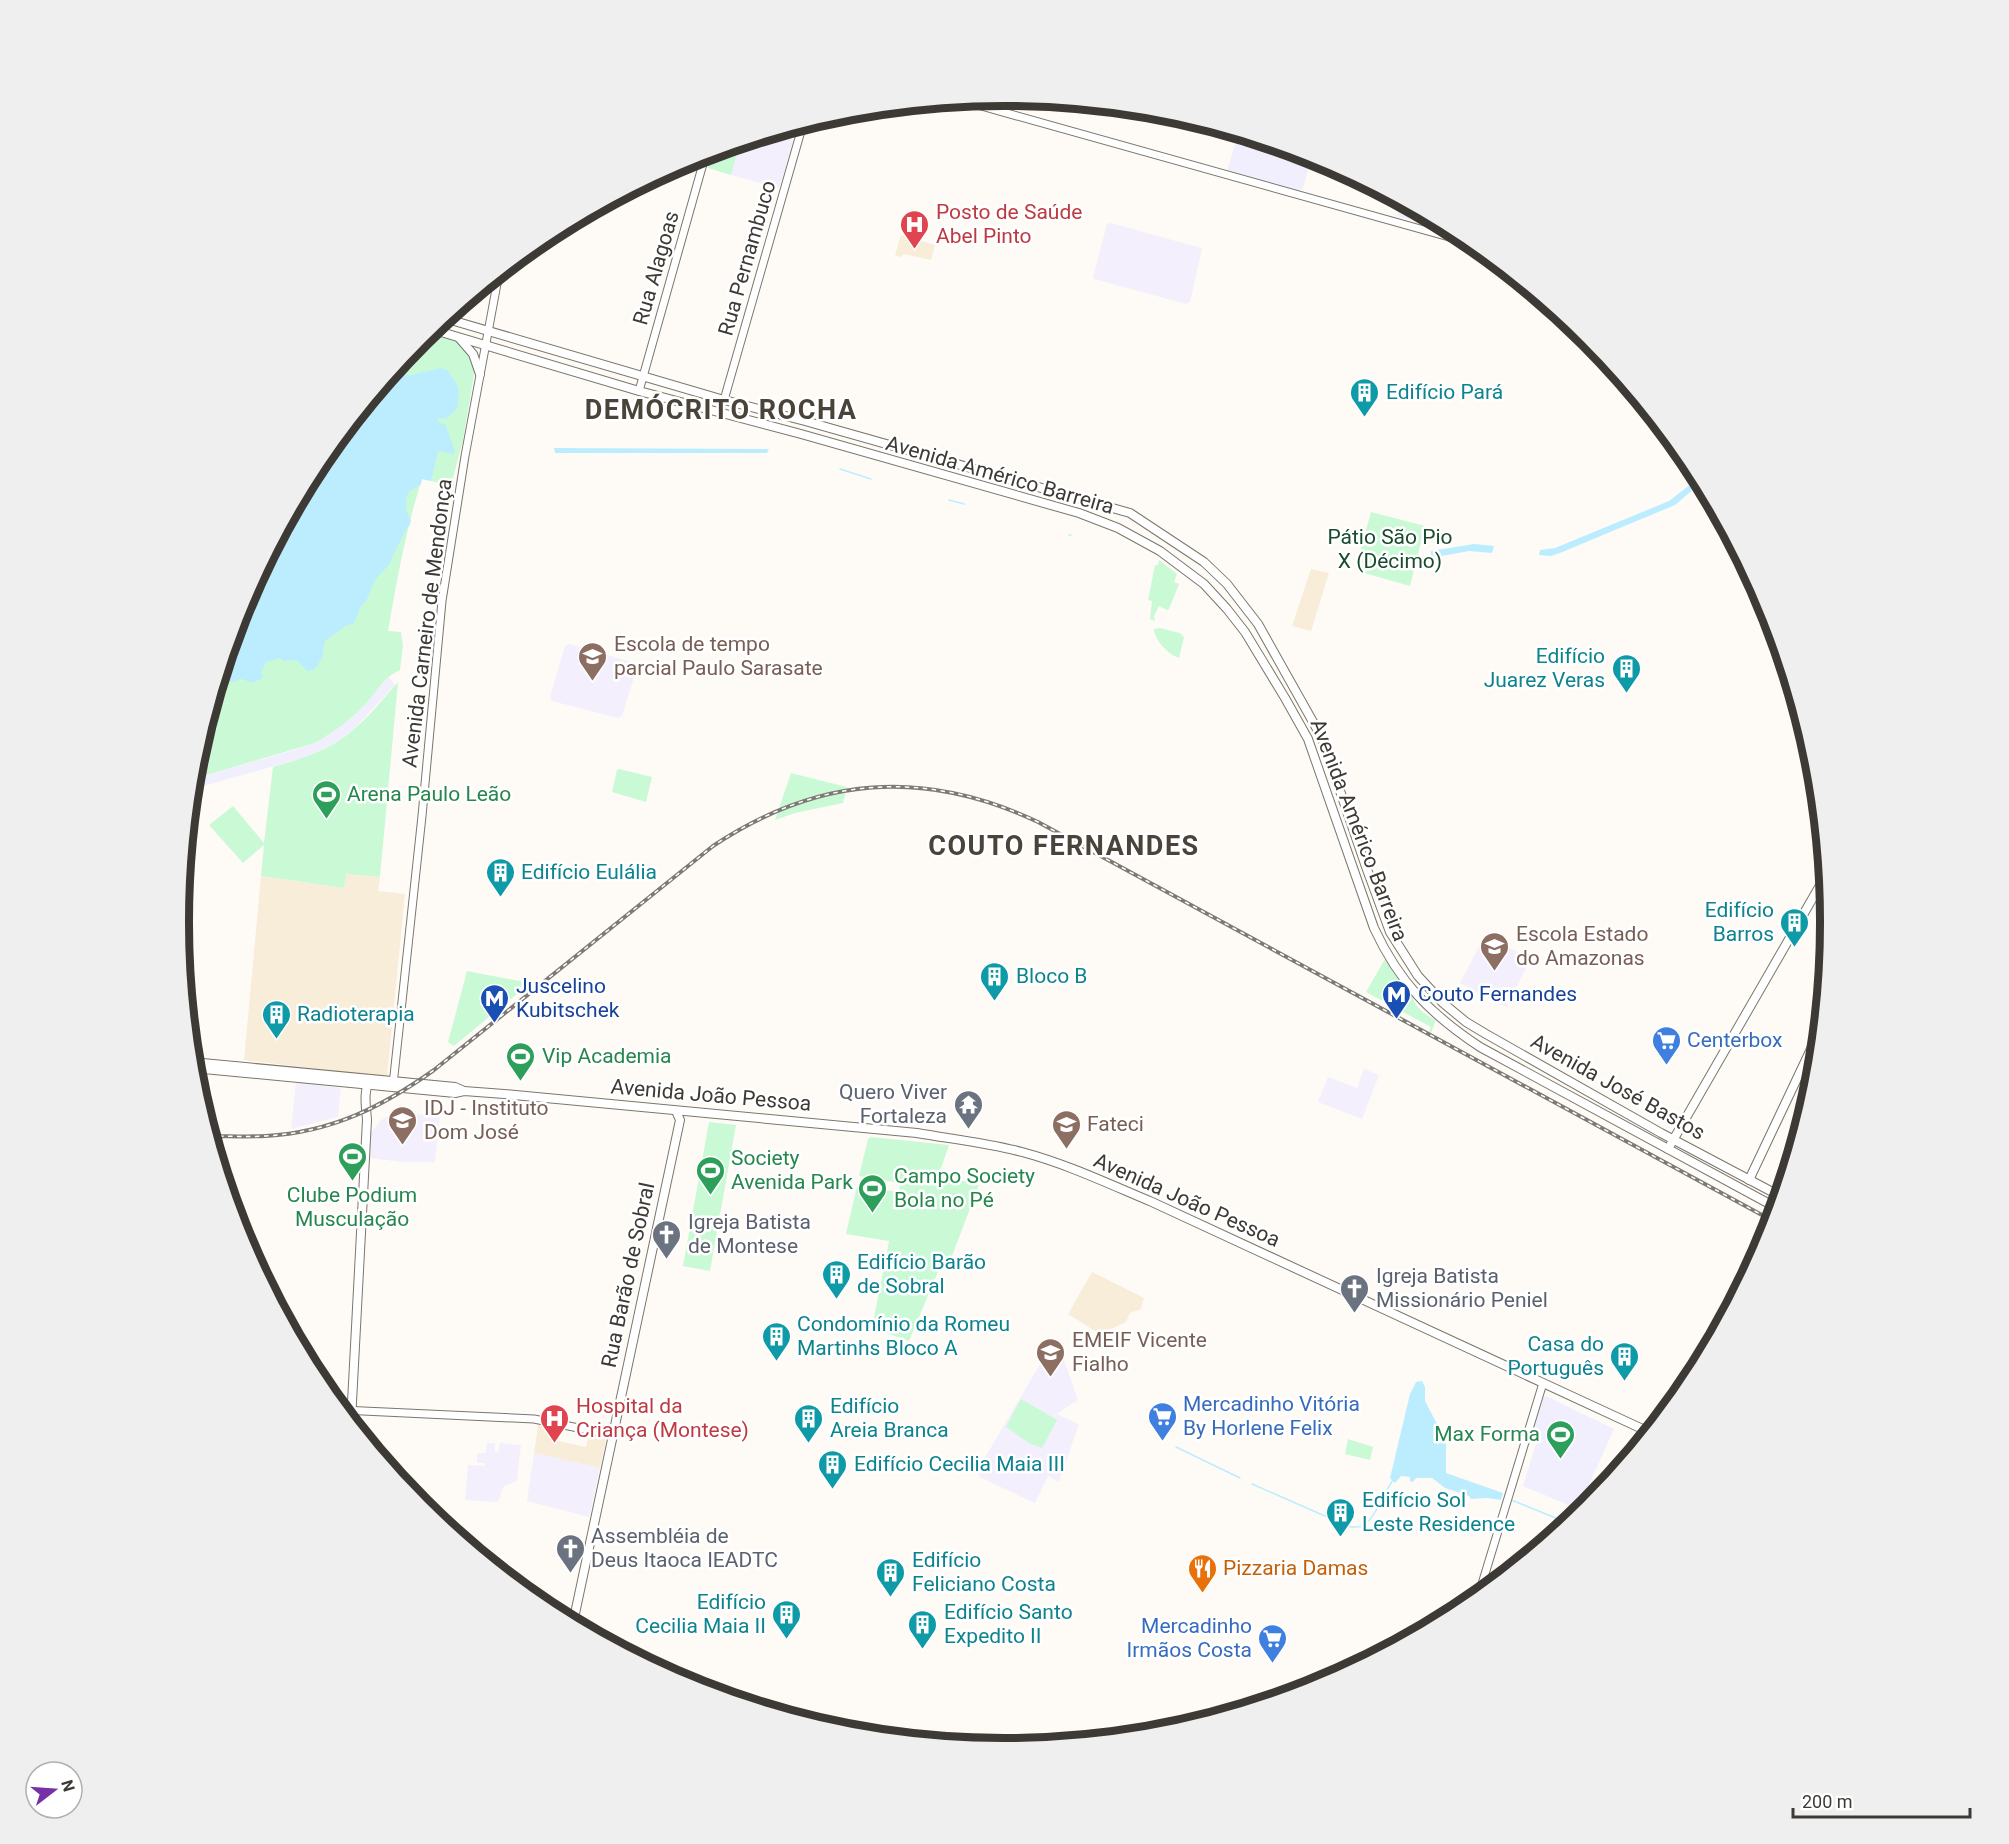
<svg xmlns="http://www.w3.org/2000/svg" width="2009" height="1844" font-family="Roboto,sans-serif">
	<rect width="100%" height="100%" fill="#fefbf6"/>
	<g fill="#f1effd">
		<path d="M1238,134L1312,156L1303,188L1299,191L1227,171Z"/>
		<path d="M389,677L395,685L353,730L336,742L307,757L192,789L193,779L287,752L315,743L327,736L350,718Z"/>
		<path d="M1546,1396L1614,1429L1578,1509L1523,1486L1539,1434L1531,1431L1542,1398Z"/>
	</g>
	<g fill="#f8edd9">
		<path d="M901,235L935,245L931,260L904,254L900,257L895,255Z"/>
		<path d="M1311,569L1329,573L1311,631L1292,626Z"/>
		<path d="M345,874L380,877L378,891L405,894L387,1077L244,1060L261,876L344,888Z"/>
		<path d="M1092,1272L1144,1298L1141,1309L1130,1313L1126,1322L1100,1334L1068,1314Z"/>
		<path d="M538,1425L556,1429L554,1440L586,1447L589,1435L606,1439L600,1468L534,1453Z"/>
	</g>
	<g fill="#f3effc">
		<path d="M772,134L794,140L779,188L731,175L740,143Z"/>
		<path d="M1400,201L1463,235L1397,216Z"/>
		<path d="M1111,223L1201,248L1202,249L1190,302L1186,304L1094,279L1093,277L1107,224Z"/>
		<path d="M569,644L635,663L637,668L622,716L618,718L552,701L550,697L565,646Z"/>
		<path d="M1485,935L1531,959L1506,1007L1460,983Z"/>
		<path d="M1364,1069L1379,1075L1362,1119L1318,1102L1328,1077L1357,1088Z"/>
		<path d="M296,1081L341,1088L338,1117L291,1129Z"/>
		<path d="M406,1107L407,1114L440,1115L435,1162H403L368,1158L370,1134L381,1120Z"/>
		<path d="M1049,1349L1063,1357L1078,1400L1056,1414L1079,1424L1059,1482L1048,1476L1035,1503L979,1477L977,1471Z"/>
		<path d="M487,1443H495V1452H498L500,1443L521,1445L517,1481L504,1486L498,1502L465,1500L468,1465L485,1466V1463H477V1453H486Z"/>
		<path d="M534,1453L600,1468L589,1517L527,1501Z"/>
	</g>
	<g fill="#caf9d6">
		<path d="M740,143L731,175L708,168L712,152Z"/>
		<path d="M427,333L459,342L467,349L475,369L463,440L453,478L454,486L422,479C406,528 397,580 388,631L401,632L403,645L400,670C385,676 377,691 367,702C352,719 334,732 315,743L193,779L194,761L242,606L318,463L421,338Z"/>
		<path d="M1371,512L1425,526L1410,586L1357,571L1356,567Z"/>
		<path d="M1159,560L1177,574L1174,582L1179,584L1169,609L1167,610L1159,606L1154,616L1155,621L1150,619L1152,601L1148,600L1155,565H1158Z"/>
		<path d="M1160,628L1180,633L1184,637L1179,658C1169,655 1154,640 1154,629Z"/>
		<path d="M398,682L380,877L346,874L344,888L261,876L264,845L243,863L209,825L233,806L264,843L273,767C301,759 330,750 353,730C370,716 384,698 398,682Z"/>
		<path d="M619,769L652,777L646,802L612,792L617,770Z"/>
		<path d="M791,773L847,787L843,803L795,813L775,820Z"/>
		<path d="M1385,959L1412,996C1414,1006 1427,1017 1436,1020L1431,1033L1429,1031L1431,1027L1366,992Z"/>
		<path d="M467,971L530,983L454,1046L448,1042Z"/>
		<path d="M709,1122L736,1125L710,1271L683,1266Z"/>
		<path d="M871,1137L949,1145L939,1174L979,1185L949,1264L942,1262L909,1341L872,1328L889,1241L846,1234L857,1186L899,1192L900,1183L859,1176L868,1139Z"/>
		<path d="M1021,1399L1057,1420L1042,1448L1029,1443L1006,1427Z"/>
		<path d="M1348,1439L1373,1447L1370,1460L1345,1454Z"/>
	</g>
	<g fill="#bcedff">
		<path d="M441,368L447,370C452,377 459,385 459,393C459,399 457,402 458,408L446,419L438,418L437,422L445,424L455,451L453,454L438,451L431,481L422,479L421,484C417,487 410,490 408,494C404,501 406,515 411,520L410,525C405,529 394,554 391,561C387,569 380,573 376,579C371,586 370,594 366,601C364,603 361,605 360,608C357,615 357,618 353,624L347,625L325,641L322,658L315,669L307,671L297,660L284,661L280,658L266,662L261,672L263,678L252,683L242,679L233,682L228,681L216,691L242,606L318,463L389,376L396,374L411,375Z"/>
		<path d="M554,448L769,449L767,453H555Z"/>
		<path d="M1691,484L1696,487L1675,505L1560,553L1551,556L1539,555L1540,550L1555,548L1669,501Z"/>
		<path d="M1474,544L1494,546L1492,553L1469,551L1431,558V551Z"/>
		<path d="M1422,1381L1425,1387V1401L1446,1441V1473L1503,1493L1501,1500L1487,1498L1471,1499L1469,1496L1445,1488L1432,1478H1416L1413,1482L1410,1481V1477L1401,1476L1395,1483L1390,1478L1410,1394L1416,1382Z"/>
	</g>
	<g fill="none" stroke-linecap="round" stroke-linejoin="round">
		<g stroke="#bcedff" stroke-width="1.5">
			<path d="M840,469L871,479"/>
			<path d="M949,500L964,504"/>
			<path d="M1069,535H1071"/>
			<path d="M1176,1447L1240,1478"/>
			<path d="M1252,1484L1350,1527C1355,1527 1360,1528 1364,1525C1376,1517 1384,1492 1393,1480"/>
			<path d="M1509,1499L1568,1523"/>
		</g>
		<defs>
			<g id="secondary">
				<path d="M960,100L1474,244"/>
				<path d="M639,391L706,153"/>
				<path d="M724,400L803,124"/>
				<path d="M393,1085L422,816L442,601L465,456L499,273"/>
				<path d="M342,1410L534,1419L613,1435"/>
				<path d="M1478,1597L1543,1383"/>
			</g>
			<g id="primary">
				<path d="M444,318L724,400L805,421L1130,513L1204,562L1227,584L1258,624L1322,738L1365,864L1390,932L1418,976L1443,1003L1466,1022L1486,1034L1661,1133L1780,1196"/>
				<path d="M431,329L639,391L801,434L1079,513L1118,528L1160,551L1204,584L1227,609L1245,632L1285,698L1308,739L1374,928C1399,982 1430,1014 1480,1047L1777,1208"/>
				<path d="M460,339L473,354L480,374"/>
				<path d="M192,1062L455,1087L462,1090"/>
				<path d="M193,1068L455,1093L464,1091L504,1094L917,1133C952,1139 988,1143 1022,1152C1067,1164 1109,1184 1152,1202L1649,1432"/>
				<path d="M1668,1149L1826,875"/>
				<path d="M1749,1180L1820,1030"/>
				<path d="M351,1421L367,1120C366,1106 363,1092 370,1079"/>
				<path d="M573,1623L680,1120L676,1111"/>
			</g>
		</defs>
		<use href="#secondary" stroke="#7c766b" stroke-width="9"/>
		<use href="#primary" stroke="#7c766b" stroke-width="10"/>
		<use href="#secondary" stroke="#fff" stroke-width="7"/>
		<use href="#primary" stroke="#fff" stroke-width="8"/>
		<defs>
			<path id="rail" d="M210,1136C229,1136 247,1137 266,1136C332,1132 382,1107 434,1070L713,846C818,776 924,768 1038,822L1773,1221"/>
		</defs>
		<use href="#rail" stroke="#7d7a75" stroke-width="4"/>
		<use href="#rail" stroke="#fff" stroke-width="1.5" stroke-dasharray="4.5" stroke-linecap="butt"/>
	</g>
	<defs>
		<symbol id="hospital-pin" viewBox="-11 -11 22 30"><path d="M0 17L-7.5 6A9.5 9.5 0 1 1 7.5 6Z" fill="#e0444e" stroke="#fff"/><path d="M-5-5h3v3.5h4V-5h3V5h-3V1.5h-4V5h-3Z" fill="#fff"/></symbol>
		<symbol id="building-pin" viewBox="-11 -11 22 30"><path d="M0 17L-7.5 6A9.5 9.5 0 1 1 7.5 6Z" fill="#0f9aa8" stroke="#fff"/><path d="M-4-6H4V6H1V3H-1V6H-4ZM-2.5-4.3h1.7v1.8h-1.7ZM.8-4.3h1.7v1.8H.8ZM-2.5-1h1.7V.8h-1.7ZM.8-1h1.7V.8H.8Z" fill="#fff"/></symbol>
		<symbol id="school-pin" viewBox="-11 -11 22 30"><path d="M0 17L-7.5 6A9.5 9.5 0 1 1 7.5 6Z" fill="#8d6e63" stroke="#fff"/><path d="M0-5L7-2L0 1L-7-2ZM-4 1L0 2.5L4 1V4Q0 6-4 4Z" fill="#fff"/></symbol>
		<symbol id="stadium-pin" viewBox="-11 -11 22 30"><path d="M0 17L-7.5 6A9.5 9.5 0 1 1 7.5 6Z" fill="#2e9e5b" stroke="#fff"/><path d="M0-5a6.5 5 0 1 0 0 10a6.5 5 0 1 0 0-10ZM-3.5-1.8h7v3.6h-7Z" fill="#fff"/></symbol>
		<symbol id="metro-pin" viewBox="-11 -11 22 30"><path d="M0 17L-7.5 6A9.5 9.5 0 1 1 7.5 6Z" fill="#1a4fb4" stroke="#fff"/><path d="M-5.5 5V-5H-3L0 0L3-5H5.5V5H3V-.5L0 4L-3-.5V5Z" fill="#fff"/></symbol>
		<symbol id="supermarket-pin" viewBox="-11 -11 22 30"><path d="M0 17L-7.5 6A9.5 9.5 0 1 1 7.5 6Z" fill="#3f7fe0" stroke="#fff"/><path d="M-6-5.5h2.5l.6 2H6L4.5 2H-2.5L-4.4-4H-6ZM-1.5 3.2a1.3 1.3 0 1 0 .1 0ZM3 3.2a1.3 1.3 0 1 0 .1 0Z" fill="#fff"/></symbol>
		<symbol id="temple-pin" viewBox="-11 -11 22 30"><path d="M0 17L-7.5 6A9.5 9.5 0 1 1 7.5 6Z" fill="#6b7280" stroke="#fff"/><path d="M0-6L5-2H3V0L6.5 2.5H4V6H1.5V3h-3V6H-4V2.5H-6.5L-3 0V-2H-5Z" fill="#fff"/></symbol>
		<symbol id="university-pin" viewBox="-11 -11 22 30"><path d="M0 17L-7.5 6A9.5 9.5 0 1 1 7.5 6Z" fill="#8d6e63" stroke="#fff"/><path d="M0-5L7-2L0 1L-7-2ZM-4 1L0 2.5L4 1V4Q0 6-4 4Z" fill="#fff"/></symbol>
		<symbol id="church-pin" viewBox="-11 -11 22 30"><path d="M0 17L-7.5 6A9.5 9.5 0 1 1 7.5 6Z" fill="#6b7280" stroke="#fff"/><path d="M-1.2-6h2.4v3.5h3.3v2.4h-3.3V6h-2.4V-.1h-3.3v-2.4h3.3Z" fill="#fff"/></symbol>
		<symbol id="restaurant-pin" viewBox="-11 -11 22 30"><path d="M0 17L-7.5 6A9.5 9.5 0 1 1 7.5 6Z" fill="#e8710a" stroke="#fff"/><path d="M-5-6h1v4h1v-4h1v4h1v-4h1v5L-1.5 .5V6h-2V.5L-5-1ZM5-6V6H3V1.5H1.5Q1.5-4 5-6Z" fill="#fff"/></symbol>
	</defs>
	<g fill-rule="evenodd">
		<use href="#hospital-pin" x="898" y="208" width="33" height="45"/>
		<use href="#building-pin" x="1348" y="376" width="33" height="45"/>
		<use href="#school-pin" x="576" y="640" width="33" height="45"/>
		<use href="#building-pin" x="1610" y="652" width="33" height="45"/>
		<use href="#stadium-pin" x="310" y="778" width="33" height="45"/>
		<use href="#building-pin" x="484" y="856" width="33" height="45"/>
		<use href="#building-pin" x="1778" y="906" width="33" height="45"/>
		<use href="#school-pin" x="1478" y="930" width="33" height="45"/>
		<use href="#building-pin" x="978" y="960" width="33" height="45"/>
		<use href="#metro-pin" x="1380" y="978" width="33" height="45"/>
		<use href="#metro-pin" x="478" y="982" width="33" height="45"/>
		<use href="#building-pin" x="260" y="998" width="33" height="45"/>
		<use href="#supermarket-pin" x="1650" y="1024" width="33" height="45"/>
		<use href="#stadium-pin" x="504" y="1040" width="33" height="45"/>
		<use href="#temple-pin" x="952" y="1088" width="33" height="45"/>
		<use href="#university-pin" x="386" y="1104" width="33" height="45"/>
		<use href="#university-pin" x="1050" y="1108" width="33" height="45"/>
		<use href="#stadium-pin" x="336" y="1140" width="33" height="45"/>
		<use href="#stadium-pin" x="694" y="1154" width="33" height="45"/>
		<use href="#stadium-pin" x="856" y="1172" width="33" height="45"/>
		<use href="#church-pin" x="650" y="1218" width="33" height="45"/>
		<use href="#building-pin" x="820" y="1258" width="33" height="45"/>
		<use href="#church-pin" x="1338" y="1272" width="33" height="45"/>
		<use href="#building-pin" x="760" y="1320" width="33" height="45"/>
		<use href="#school-pin" x="1034" y="1336" width="33" height="45"/>
		<use href="#building-pin" x="1608" y="1340" width="33" height="45"/>
		<use href="#supermarket-pin" x="1146" y="1400" width="33" height="45"/>
		<use href="#hospital-pin" x="538" y="1402" width="33" height="45"/>
		<use href="#building-pin" x="792" y="1402" width="33" height="45"/>
		<use href="#stadium-pin" x="1544" y="1418" width="33" height="45"/>
		<use href="#building-pin" x="816" y="1448" width="33" height="45"/>
		<use href="#building-pin" x="1324" y="1496" width="33" height="45"/>
		<use href="#church-pin" x="554" y="1532" width="33" height="45"/>
		<use href="#restaurant-pin" x="1186" y="1552" width="33" height="45"/>
		<use href="#building-pin" x="874" y="1556" width="33" height="45"/>
		<use href="#building-pin" x="770" y="1598" width="33" height="45"/>
		<use href="#building-pin" x="906" y="1608" width="33" height="45"/>
		<use href="#supermarket-pin" x="1256" y="1622" width="33" height="45"/>
	</g>
	<g text-anchor="middle" dominant-baseline="central" stroke-width="5" stroke-linejoin="round" paint-order="stroke">
		<g font-size="21" fill="#be3a42" stroke="#fff" text-anchor="start">
			<text x="936" y="212">Posto de Saúde<tspan x="936" dy="24">Abel Pinto</tspan></text>
			<text x="576" y="1406">Hospital da<tspan x="576" dy="24">Criança (Montese)</tspan></text>
		</g>
		<g font-size="21" fill="#3d3a35" stroke="#fff">
			<text transform="translate(747 258) rotate(-74)">Rua Pernambuco</text>
			<text transform="translate(656 268) rotate(-74)">Rua Alagoas</text>
			<text transform="translate(1000 475) rotate(16)">Avenida Américo Barreira</text>
			<text transform="translate(427 623) rotate(-83)">Avenida Carneiro de Mendonça</text>
			<text transform="translate(1359 830) rotate(69)">Avenida Américo Barreira</text>
			<text transform="translate(1618 1087) rotate(29)">Avenida José Bastos</text>
			<text transform="translate(711 1095) rotate(5)">Avenida João Pessoa</text>
			<text transform="translate(1187 1200) rotate(24)">Avenida João Pessoa</text>
			<text transform="translate(628 1275) rotate(-78)">Rua Barão de Sobral</text>
		</g>
		<g font-size="21" fill="#0d838f" stroke="#fff" text-anchor="start">
			<text x="1386" y="392">Edifício Pará</text>
			<text x="1605" y="656" text-anchor="end">Edifício<tspan x="1605" dy="24">Juarez Veras</tspan></text>
			<text x="521" y="872">Edifício Eulália</text>
			<text x="1774" y="910" text-anchor="end">Edifício<tspan x="1774" dy="24">Barros</tspan></text>
			<text x="1016" y="976">Bloco B</text>
			<text x="297" y="1014">Radioterapia</text>
			<text x="857" y="1262">Edifício Barão<tspan x="857" dy="24">de Sobral</tspan></text>
			<text x="797" y="1324">Condomínio da Romeu<tspan x="797" dy="24">Martinhs Bloco A</tspan></text>
			<text x="1604" y="1344" text-anchor="end">Casa do<tspan x="1604" dy="24">Português</tspan></text>
			<text x="830" y="1406">Edifício<tspan x="830" dy="24">Areia Branca</tspan></text>
			<text x="854" y="1464">Edifício Cecilia Maia III</text>
			<text x="1362" y="1500">Edifício Sol<tspan x="1362" dy="24">Leste Residence</tspan></text>
			<text x="912" y="1560">Edifício<tspan x="912" dy="24">Feliciano Costa</tspan></text>
			<text x="766" y="1602" text-anchor="end">Edifício<tspan x="766" dy="24">Cecilia Maia II</tspan></text>
			<text x="944" y="1612">Edifício Santo<tspan x="944" dy="24">Expedito II</tspan></text>
		</g>
		<g font-size="21" fill="#1b4b2d" stroke="#fff">
			<text x="1390" y="537">Pátio São Pio<tspan x="1390" dy="24">X (Décimo)</tspan></text>
		</g>
		<g font-size="21" fill="#785e54" stroke="#fff" text-anchor="start">
			<text x="614" y="644">Escola de tempo<tspan x="614" dy="24">parcial Paulo Sarasate</tspan></text>
			<text x="1516" y="934">Escola Estado<tspan x="1516" dy="24">do Amazonas</tspan></text>
			<text x="424" y="1108">IDJ - Instituto<tspan x="424" dy="24">Dom José</tspan></text>
			<text x="1087" y="1124">Fateci</text>
			<text x="1072" y="1340">EMEIF Vicente<tspan x="1072" dy="24">Fialho</tspan></text>
		</g>
		<g font-size="21" fill="#27864d" stroke="#fff" text-anchor="start">
			<text x="347" y="794">Arena Paulo Leão</text>
			<text x="542" y="1056">Vip Academia</text>
			<text x="731" y="1158">Society<tspan x="731" dy="24">Avenida Park</tspan></text>
			<text x="894" y="1176">Campo Society<tspan x="894" dy="24">Bola no Pé</tspan></text>
			<text x="352" y="1195" text-anchor="middle">Clube Podium<tspan x="352" dy="24">Musculação</tspan></text>
			<text x="1540" y="1434" text-anchor="end">Max Forma</text>
		</g>
		<g font-size="21" fill="#164399" stroke="#fff" text-anchor="start">
			<text x="516" y="986">Juscelino<tspan x="516" dy="24">Kubitschek</tspan></text>
			<text x="1418" y="994">Couto Fernandes</text>
		</g>
		<g font-size="21" fill="#366cbe" stroke="#fff" text-anchor="start">
			<text x="1687" y="1040">Centerbox</text>
			<text x="1183" y="1404">Mercadinho Vitória<tspan x="1183" dy="24">By Horlene Felix</tspan></text>
			<text x="1252" y="1626" text-anchor="end">Mercadinho<tspan x="1252" dy="24">Irmãos Costa</tspan></text>
		</g>
		<g font-size="21" fill="#5b616d" stroke="#fff" text-anchor="start">
			<text x="947" y="1092" text-anchor="end">Quero Viver<tspan x="947" dy="24">Fortaleza</tspan></text>
			<text x="688" y="1222">Igreja Batista<tspan x="688" dy="24">de Montese</tspan></text>
			<text x="1376" y="1276">Igreja Batista<tspan x="1376" dy="24">Missionário Peniel</tspan></text>
			<text x="591" y="1536">Assembléia de<tspan x="591" dy="24">Deus Itaoca IEADTC</tspan></text>
		</g>
		<g font-size="21" fill="#c56008" stroke="#fff" text-anchor="start">
			<text x="1223" y="1568">Pizzaria Damas</text>
		</g>
		<g font-size="27" font-weight="bold" letter-spacing="1.5" fill="#494339" stroke="#fff">
			<text x="721" y="410">DEMÓCRITO ROCHA</text>
			<text x="1064" y="846">COUTO FERNANDES</text>
		</g>
	</g>
	<path d="M0 0H2009V1844H0ZM1004 106H1005A815 815 0 0 1 1820 921V923A815 815 0 0 1 1005 1738H1004A815 815 0 0 1 189 923V921A815 815 0 0 1 1004 106Z" fill="#efefef" fill-rule="evenodd"/>
	<path fill="none" stroke="#3d3a35" stroke-width="8" d="M1004 106H1005A815 815 0 0 1 1820 921V923A815 815 0 0 1 1005 1738H1004A815 815 0 0 1 189 923V921A815 815 0 0 1 1004 106Z"/>
	<g transform="translate(54 1790) rotate(73)"><circle r="28" fill="#ffffff" stroke="#b1b0ae" stroke-width="1.5"/>
	<path d="M0-4.5L10 22L0 15L-10 22Z" fill="#7531a5"/>
	<text y="-9" font-size="16" font-weight="bold" text-anchor="middle" fill="#3d3a35">N</text>
	</g>
	<path d="M1793 1808v9h177v-9" fill="none" stroke="#3d3a35" stroke-width="3"/>
	<text x="1802" y="1808" font-size="18" fill="#3d3a35" stroke="#ffffff" stroke-width="4.5" paint-order="stroke">200 m</text>
</svg>
